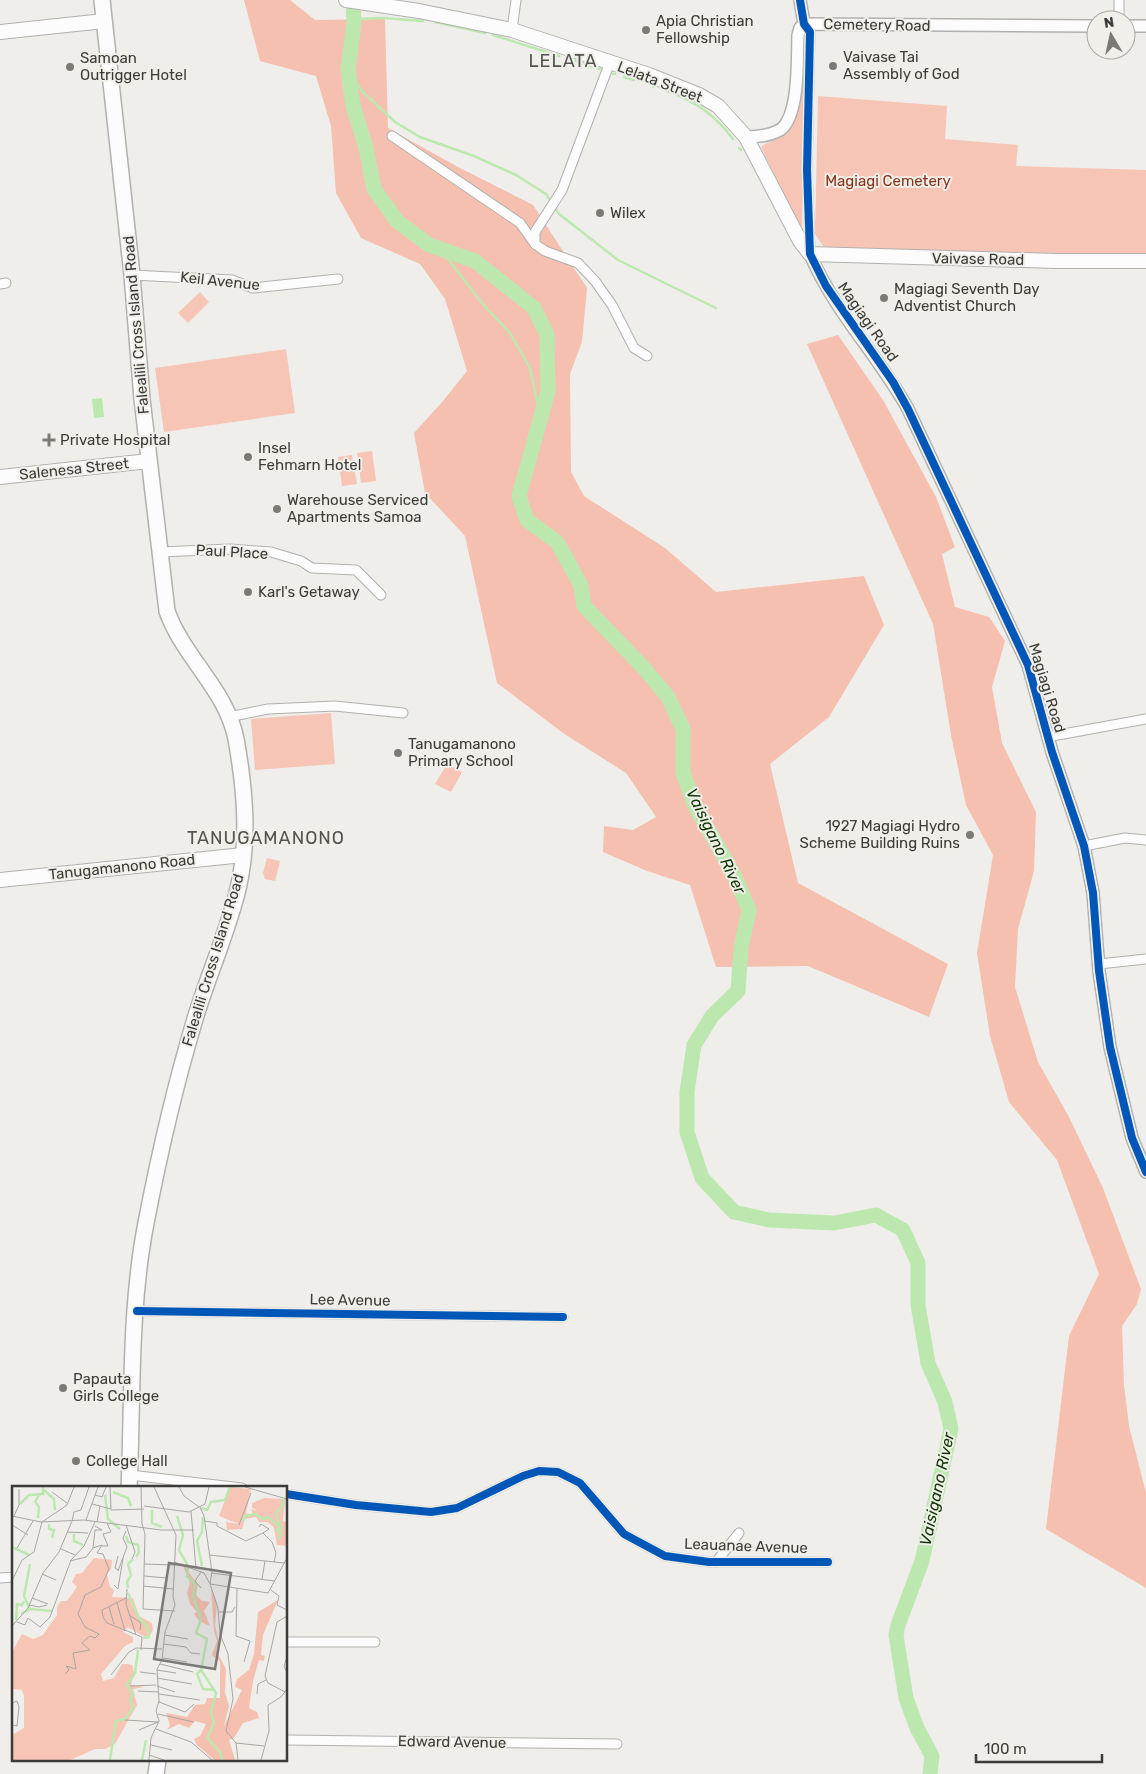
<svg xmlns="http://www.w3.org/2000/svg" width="1146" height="1774" font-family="Rubik,sans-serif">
	<rect width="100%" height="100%" fill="#efeeeb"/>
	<g fill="#f7c5b5">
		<path d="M803,36L805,37L802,226L799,227L761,147C769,140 781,140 788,132C805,112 802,62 803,36Z"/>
		<path d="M818,96L947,106L945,139L1018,145L1016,166L1146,170V257L835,252L823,246L815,234Z"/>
		<path d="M200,292L209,302L188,323L178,313Z"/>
		<path d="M286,349L295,413L164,432L155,368Z"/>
		<path d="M372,451L376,481L361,483L357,453Z"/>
		<path d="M352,455L357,484L342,486L338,457Z"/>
		<path d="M331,713L335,764L255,770L251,719Z"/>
		<path d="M447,764L462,772L451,792L435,784Z"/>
		<path d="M267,858L280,861L275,881L265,879L263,873Z"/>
	</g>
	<g fill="#f5c0af">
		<path d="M244,0H290L315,20L385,19L388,128L458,167L533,205L587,288L582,342L570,374L571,472L584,496L665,548L716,592L864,576L884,625L829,717L770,764L798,883L948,964L929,1017L808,966L716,967L690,885L647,871L603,852L604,826L633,830L656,817L626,773L563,733L497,683L465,536L425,493L414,433L443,401L467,371L445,299L420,264L361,238L336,193L331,126L316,76L260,61Z"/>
		<path d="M838,335L883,400L936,497L955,547L942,554L955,607L989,617L1005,641L992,687L1002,743L1036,812L1034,871L1018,929L1015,987L1038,1062L1069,1117L1103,1188L1141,1289L1137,1304L1122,1326L1124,1385L1129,1426L1146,1493V1588L1046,1529L1069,1336L1099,1274L1057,1160L1009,1102L990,1036L977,953L993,855L966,805L951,735L933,624L807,344Z"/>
	</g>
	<path fill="#bce8b0" d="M102,398L104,417L94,418L92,399Z"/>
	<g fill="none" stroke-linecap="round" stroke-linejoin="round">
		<g stroke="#bce8b0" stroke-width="2.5">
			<path d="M353,19L383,18L423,21"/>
			<path d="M435,22L485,33"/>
			<path d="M493,35L559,56"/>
			<path d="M567,58L600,69"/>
			<path d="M348,70L362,91L395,122L420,137L474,156L516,175L546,194L559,214L618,260L716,308"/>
			<path d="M613,74H615"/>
			<path d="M624,77L634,80"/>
			<path d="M653,87H654"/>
			<path d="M667,91C695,101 715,115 733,139"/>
			<path d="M739,148L741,150"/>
			<path d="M429,245L448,259L482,303L510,333L530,368L541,419"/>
		</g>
		<path stroke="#bce8b0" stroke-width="15" d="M353,0L354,23L348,70L353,106L366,148L374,189L397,221L429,245L475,261L534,308L547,335L548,391L519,496L527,520L557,542L566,558L581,586L584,606L643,667L668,697L683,729V772L694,804L735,877L749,910L741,948L738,991L712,1016L694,1045L687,1092V1132L702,1178L734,1212L769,1220L834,1223L876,1215L903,1230L918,1263V1305L928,1363L945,1402L951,1429L922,1561L898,1625L896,1635L906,1698L917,1728L932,1756L930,1774"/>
		<defs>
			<g id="minor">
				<path d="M1119,20V0"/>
				<path d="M804,24L810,32L807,170L810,251"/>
				<path d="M512,30L516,0"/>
				<path d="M610,62L562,190L535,232V244L545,251L578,263L595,281L612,305L634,348L647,356"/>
				<path d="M392,136L520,223L535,244"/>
				<path d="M132,275L232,280L253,288L338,279"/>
				<path d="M0,284L6,283"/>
				<path d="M160,552L230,549L271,552L301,561L312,568L356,570L381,595"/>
				<path d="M229,717L268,709L335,706L403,713"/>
				<path d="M1047,737L1146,719"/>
				<path d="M1084,846L1125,838L1146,840"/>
				<path d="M1099,964L1146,959"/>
				<path d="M137,1311L563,1317"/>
				<path d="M130,1475L242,1488"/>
				<path d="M286,1494L356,1505L431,1512L457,1508L523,1476L539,1471L558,1472L580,1483L624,1534L665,1556L709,1562H828"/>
				<path d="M716,1562L739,1533"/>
				<path d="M0,1578L14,1577"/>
				<path d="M286,1642H375"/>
				<path d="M286,1740L617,1744"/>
			</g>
			<g id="tertiary">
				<path d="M800,0L804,24"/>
				<path d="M1126,26H1146"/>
				<path d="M746,137C758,137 769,136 780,130C800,116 797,57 798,35L800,28L804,24L1096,26"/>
				<path d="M810,254C834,311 878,355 908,409L1028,665L1052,752L1084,846L1093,893L1099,971L1110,1047L1132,1138L1146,1172"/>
			</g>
			<g id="secondary">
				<path d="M346,0L419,11L512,30L649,75L699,95L718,106L746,137L800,241L810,254L1056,261H1146"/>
				<path d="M0,32L104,21"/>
				<path d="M0,477L149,461"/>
				<path d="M0,880L243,855"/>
			</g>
			<g id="primary">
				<path d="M102,0L132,275L142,399L167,611C183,657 226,689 236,739C245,789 250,843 237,893C226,936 208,976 195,1019C175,1086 159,1155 146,1223C129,1310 133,1400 129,1488"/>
				<path d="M156,1774L158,1760"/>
			</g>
		</defs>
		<use href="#minor" stroke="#b1b0ae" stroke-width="11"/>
		<use href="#tertiary" stroke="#b1b0ae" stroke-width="14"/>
		<use href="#secondary" stroke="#b1b0ae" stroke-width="16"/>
		<use href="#primary" stroke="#b1b0ae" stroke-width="18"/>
		<use href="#minor" stroke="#fdfcfc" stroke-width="9"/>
		<use href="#tertiary" stroke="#fdfcfc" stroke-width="11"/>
		<use href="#secondary" stroke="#fdfcfc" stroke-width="14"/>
		<use href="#primary" stroke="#fdfcfc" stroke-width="15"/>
		<defs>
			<g id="cycleway">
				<path d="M800,0L804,24L810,32L807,170L810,254L826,286L893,382L908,409L1028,665L1052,752L1084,846L1093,893L1099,971L1110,1047L1132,1138L1146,1172"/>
				<path d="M137,1311L563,1317"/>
				<path d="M286,1494L356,1505L431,1512L457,1508L523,1476L539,1471L558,1472L580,1483L624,1534L665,1556L709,1562H828"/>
			</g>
		</defs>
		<use href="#cycleway" stroke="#f1efe9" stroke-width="11"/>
		<use href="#cycleway" stroke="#0057b8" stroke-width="8"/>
	</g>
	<g fill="#7b7a77" stroke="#f1efe9" stroke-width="2">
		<circle cx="646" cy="30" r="5"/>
		<circle cx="833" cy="66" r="5"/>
		<circle cx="70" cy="67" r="5"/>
		<circle cx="600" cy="213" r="5"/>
		<circle cx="884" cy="298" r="5"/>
		<path d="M46.5 432.5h5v5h5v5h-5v5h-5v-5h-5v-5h5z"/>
		<circle cx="248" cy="457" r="5"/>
		<circle cx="277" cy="509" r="5"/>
		<circle cx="248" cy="592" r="5"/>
		<circle cx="398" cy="753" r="5"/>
		<circle cx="970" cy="835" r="5"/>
		<circle cx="63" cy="1388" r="5"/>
		<circle cx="76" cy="1461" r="5"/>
	</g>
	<g text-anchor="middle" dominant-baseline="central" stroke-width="4" stroke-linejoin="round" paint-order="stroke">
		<g font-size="15" fill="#3c3b39" stroke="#f1efe9" text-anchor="start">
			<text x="656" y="21">Apia Christian<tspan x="656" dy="17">Fellowship</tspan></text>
			<text x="843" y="57">Vaivase Tai<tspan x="843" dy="17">Assembly of God</tspan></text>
			<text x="80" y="58">Samoan<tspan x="80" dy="17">Outrigger Hotel</tspan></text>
			<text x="610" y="213">Wilex</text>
			<text x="894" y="289">Magiagi Seventh Day<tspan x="894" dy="17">Adventist Church</tspan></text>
			<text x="60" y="440">Private Hospital</text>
			<text x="258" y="448">Insel<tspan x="258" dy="17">Fehmarn Hotel</tspan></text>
			<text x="287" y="500">Warehouse Serviced<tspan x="287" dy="17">Apartments Samoa</tspan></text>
			<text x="258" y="592">Karl's Getaway</text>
			<text x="408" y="744">Tanugamanono<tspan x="408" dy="17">Primary School</tspan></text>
			<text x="960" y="826" text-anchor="end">1927 Magiagi Hydro<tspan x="960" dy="17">Scheme Building Ruins</tspan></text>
			<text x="73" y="1379">Papauta<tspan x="73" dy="17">Girls College</tspan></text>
			<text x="86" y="1461">College Hall</text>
		</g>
		<g font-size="15" fill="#3c3b39" stroke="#f1efe9">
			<text transform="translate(877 25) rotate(1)">Cemetery Road</text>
			<text transform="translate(660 82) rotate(21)">Lelata Street</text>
			<text transform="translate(978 259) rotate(1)">Vaivase Road</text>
			<text transform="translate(220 281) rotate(6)">Keil Avenue</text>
			<text transform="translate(868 322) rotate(55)">Magiagi Road</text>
			<text transform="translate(136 325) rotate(-95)">Falealili Cross Island Road</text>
			<text transform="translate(74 469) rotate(-6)">Salenesa Street</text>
			<text transform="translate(232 552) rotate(3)">Paul Place</text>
			<text transform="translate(1047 688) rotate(73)">Magiagi Road</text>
			<text transform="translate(122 867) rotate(-6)">Tanugamanono Road</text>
			<text transform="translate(213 960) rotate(-73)">Falealili Cross Island Road</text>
			<text transform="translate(350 1300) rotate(1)">Lee Avenue</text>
			<text transform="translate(746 1546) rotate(2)">Leauanae Avenue</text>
			<text transform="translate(452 1742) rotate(1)">Edward Avenue</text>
		</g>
		<g font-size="15" fill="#883319" stroke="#f1efe9">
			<text x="888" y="181">Magiagi Cemetery</text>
		</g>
		<g font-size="16" font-style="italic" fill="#0e3702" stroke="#f1efe9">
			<text transform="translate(716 841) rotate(64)">Vaisigano River</text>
			<text transform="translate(937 1489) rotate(-78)">Vaisigano River</text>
		</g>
		<g font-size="18" letter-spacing="1" fill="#55534f" stroke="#f1efe9">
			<text x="563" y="61">LELATA</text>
			<text x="266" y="838">TANUGAMANONO</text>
		</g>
	</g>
	<g transform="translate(12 1486)">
		<rect width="275" height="275" fill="#efeeeb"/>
		<path d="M218,1L239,3L234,27L238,29L241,28L239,23L246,25L240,22V17L252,12L273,13L271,35L274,36L275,60L265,59L262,42L256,36H247L244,31L233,33L230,43L215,44L214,36L227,38L207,30ZM82,72L100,74L99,83L95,88L98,101L102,104L100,111L121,112L127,130L140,137L141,144L136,153L116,141L111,146L121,151V156L113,160L89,188L91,195L102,192L110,178H116L120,179L122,187L119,199L133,201L121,203L125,219L103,258L93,263H83L58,274H0V249L12,242V210L10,204L1,203L0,166L10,148L21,153L31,149L45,129V121L49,115H55L65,101L60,96L64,88L70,87Z" fill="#f7c5b5"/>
		<path d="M170,77L177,81V87L186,98L184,109L190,115L198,116L192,125L198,140L187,135L182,128L185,126L178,118L175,107L178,97ZM199,102L205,120L203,139L207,156L206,168L214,183L213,206L217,220L212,240L230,204L223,201L225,193L237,184L242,168L246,126L266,114L251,149L249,169L253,170L252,175L247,174L241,195L237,222L245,226L247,232L231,237L222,252L217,254L223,274H202L185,259L182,253L188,250L194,238L183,235L177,242L167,238L155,244L158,239L154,227L175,231L183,219L193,218L195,212H208V175L200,169L205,155L202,145Z" fill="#f5c0af"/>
		<path fill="none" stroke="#bce8b0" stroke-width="2.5" d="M32,4L42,13L43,24M101,6L116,12L119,20M93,9L96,33L108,43M8,18L17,9L31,8V1M189,22L195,24L199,16L213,14L218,1M140,24V37L150,41M165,30L171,49L167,64L176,80L175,90L183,98L181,110L189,133L184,147L195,153L189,184L204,207L199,226L202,237L195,252L208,266L210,274M26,32L27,21L23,16L27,9M230,35L233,30L243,28L251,33L256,31L269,42L264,28L272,17L269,13M37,38V43L42,44L40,52M62,48V55L71,59M114,50L116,56L126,59L127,66L124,71M267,53L269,48L265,44L269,42M0,61L17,69M190,80L185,55L190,46L191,31M116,102L115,96L119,89L116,78L121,73M116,107L127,132L135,140L137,151L131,152M19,123L40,125M9,128L18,123L12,110L18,78M4,134L5,118L10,119L12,115M189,184L185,188L191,203L202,204M98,274L104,235L113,233L121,222L118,213L121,208L115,199L123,187L126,164M130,274L134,254"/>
		<path fill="none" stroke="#a7a6a4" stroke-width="1" d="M98,1L99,23M129,1L130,38L133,48L131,123L163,125M167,1L172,10L187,21M233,1L275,13M40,6L55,17M83,9L90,11L94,1M80,18L99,23M132,20L177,26L193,18L197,1M188,21L192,30L200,86L198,98L206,122L208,148L216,168L221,213L214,245L224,257M99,24L132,23M179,25L184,83M0,30L29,36L72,34L149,44H182M2,30L7,19V3M74,34L86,1M60,35L62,26L69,24L77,1M193,35L205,37V40L234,55L251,47L260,56L264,67L262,76M30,36L55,19L62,1M85,36L88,20M0,39L16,49M114,39L123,66L120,73M227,39L239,7M247,41L249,38L257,43L251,47M55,46L76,47M90,60H96L91,48L99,46L95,37M5,62L21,35M49,63L63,69M197,69L272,77M58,75L74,71L81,62L83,44H90L83,40M162,76L192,87L198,98L256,107L275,72M132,78L162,79M106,84L103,82L106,70M106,85L115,61L111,52L114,45M199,87L263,95M30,88L44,94M132,90L155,92M250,93L253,75M0,95L10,74L22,66L30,36M102,99L106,103L111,72M131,100L161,103M189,102L183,95L189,86M225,102L224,150L238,155L232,176M115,103L114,118L124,149M259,104L267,110L265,119L275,124M20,112L36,118M114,112L90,124L91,131L95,137L130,151L129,164M105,117L113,145M17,119L27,121L35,119M97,121L102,138M207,126H220L223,121M117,129L129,137L128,144M5,136L13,139L16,132L28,141L38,131L59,74L72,60L83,36M0,140L16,122L31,87L47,66L60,35M153,149L176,153M152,158L174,161L179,167L188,168M275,171L272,180L275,187M151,172L175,176M148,178L181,186M145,184L164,187M128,186L144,188M53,188L57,184L54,180L64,183L61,167L78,164L70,157L78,150L83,152L87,148L73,141L66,128L73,109L89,101L97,83L91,68L85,67L90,59L81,62M99,189L117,166L124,162L150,163M145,192L180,198M118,200L144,199M145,200L163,206M126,205L146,206M273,206L256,197L253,190L265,136L275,130M147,208L188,214M245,208L246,198L254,194M147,216L173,226L182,218M146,228L182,236M113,234L146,236M0,239L5,240L7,221L5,215L0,217M144,243L179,256L200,274M127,244L146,236M224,257L252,260M224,257L226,274M139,259L160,264M137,269L152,274M137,274L139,252L147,235L144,225L147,215L145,183L150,174L153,146L163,119L161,111L164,49L142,1M249,274L257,245L256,219L269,211L275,203"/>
		<path fill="#7b7a77" fill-opacity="0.15" stroke="#7b7a77" stroke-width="2.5" d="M157,77L219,87L203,183L142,173Z"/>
		<rect width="275" height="275" fill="none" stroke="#3c3b39" stroke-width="2.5"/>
	</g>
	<g transform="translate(1111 35) rotate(351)"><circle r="24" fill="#f1efe9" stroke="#a9a7a3"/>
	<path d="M0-4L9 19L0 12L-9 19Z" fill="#7b7a77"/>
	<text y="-8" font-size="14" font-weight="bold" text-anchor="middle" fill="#3c3b39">N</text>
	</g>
	<path d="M976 1754v8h126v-8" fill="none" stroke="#3c3b39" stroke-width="2.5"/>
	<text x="984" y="1754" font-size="15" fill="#3c3b39" stroke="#f1efe9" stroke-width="4" paint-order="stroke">100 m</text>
</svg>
